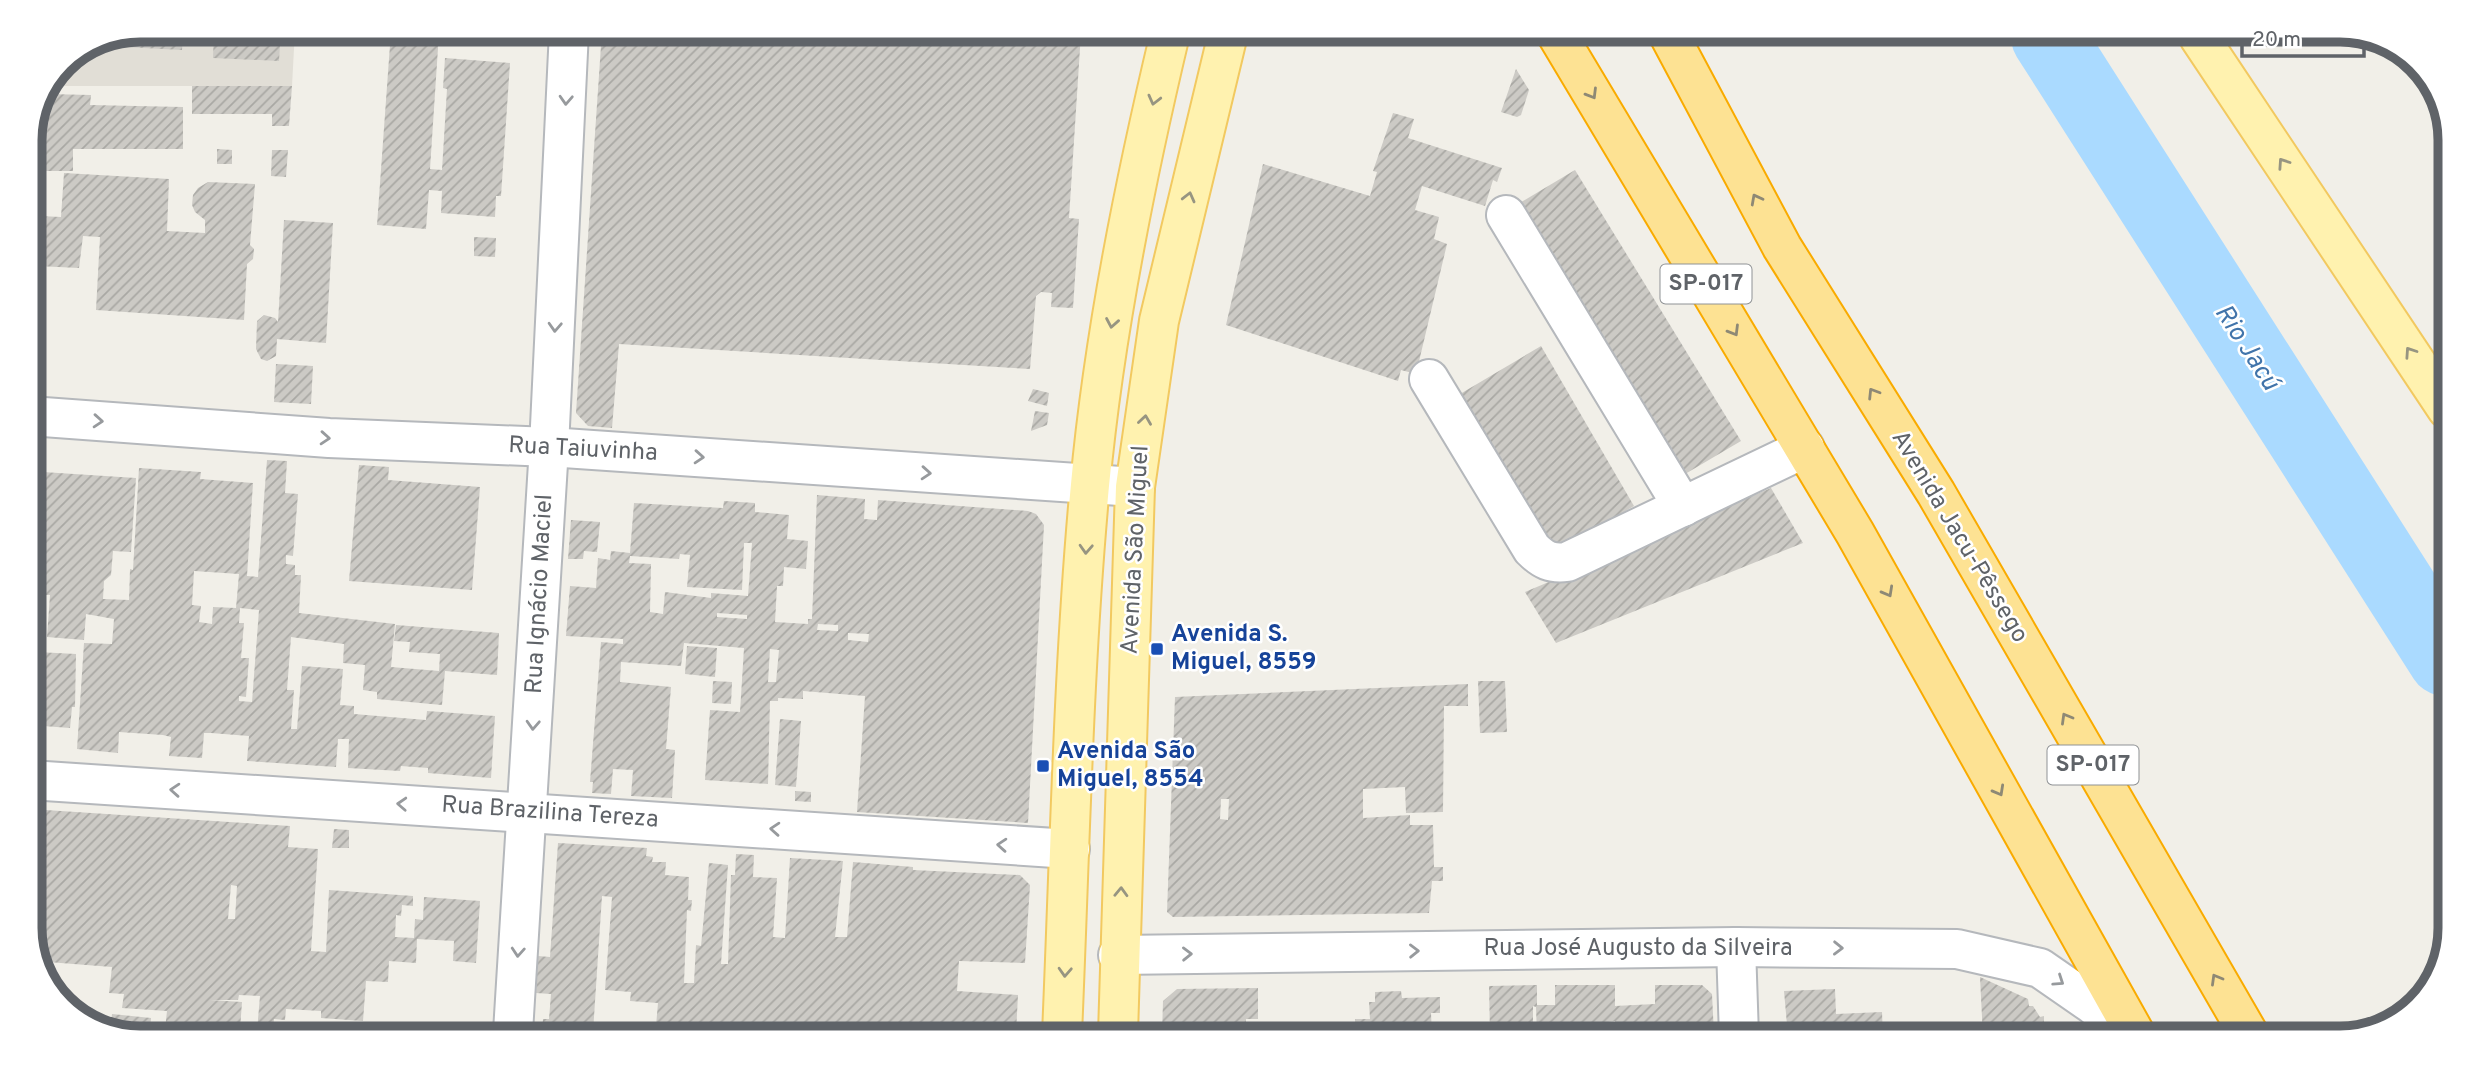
<svg xmlns="http://www.w3.org/2000/svg" width="2480" height="1068" font-family="Overpass,sans-serif">
	<defs>
		<pattern id="building-hatch" width="6" height="6" patternUnits="userSpaceOnUse" patternTransform="scale(1.75)"><rect width="6" height="6" fill="#cccac5"/><path d="M-1 1l2-2M0 6l6-6M5 7l2-2" fill="none" stroke="#a9a8a4"/></pattern>
	</defs>
	<rect width="100%" height="100%" fill="#f1efe8"/>
	<path fill="#e1ded6" d="M140,30H295L292,86H52L62,62Z"/>
	<g fill="none" stroke-linecap="round" stroke-linejoin="round">
		<path stroke="#aadaff" stroke-width="74" d="M2048,37L2445,659"/>
	</g>
	<g fill="url(#building-hatch)" fill-rule="evenodd">
		<path d="M140,30H183L182,50L125,47L126,36Z"/>
		<path d="M214,30H281L279,61L213,58Z"/>
		<path d="M391,31L439,33L430,169L442,170L447,89L443,88L445,58L510,63L501,196H496L495,217L441,213L442,191L429,190L426,229L377,225Z"/>
		<path d="M464,31L524,33L522,46L463,41Z"/>
		<path d="M602,31L1081,33L1069,218L1079,219L1073,308L1051,307L1052,293L1041,292L1036,296L1030,369L619,344L612,428L588,426L576,413Z"/>
		<path d="M1516,69L1529,90L1521,115L1517,117L1501,112Z"/>
		<path d="M192,86H292L289,126H272V114H192Z"/>
		<path d="M48,94L91,95L90,105L183,107V149H73V171H36L39,113Z"/>
		<path d="M1393,113L1414,119L1408,138L1502,168L1497,182L1493,180L1485,206L1422,186L1415,210L1439,217L1434,239L1447,244L1416,374L1401,370L1398,381L1226,325L1263,164L1370,196L1377,172L1373,171Z"/>
		<path d="M217,149L232,150V164H217Z"/>
		<path d="M272,150H288L286,177L271,176Z"/>
		<path d="M1575,170L1741,441L1680,477L1518,204Z"/>
		<path d="M64,173L169,179L167,231L205,233V220L195,212L192,205L193,195L198,188L208,182L255,184L250,245L254,249L253,259L247,264L244,320L96,310L100,237L83,236L79,268L37,266L40,216L61,217Z"/>
		<path d="M284,220L333,223L326,343L277,339L276,356L267,361L261,359L256,349L257,321L264,315L275,318L278,322Z"/>
		<path d="M474,237L496,238L495,257L474,256Z"/>
		<path d="M1541,346L1634,506L1548,556L1455,397Z"/>
		<path d="M276,364L313,366L311,404L274,402Z"/>
		<path d="M1033,389L1049,393L1047,406L1028,401Z"/>
		<path d="M1035,411L1049,413L1047,425L1031,431Z"/>
		<path d="M267,460L287,461L285,493L298,494L293,556L286,555V564L295,565V575H301L299,613L395,624L391,667L439,671L440,654L409,652L410,642L394,641L396,625L499,633L497,675L445,671L442,705L377,699V692L363,690L365,665L343,663L344,644L291,637L287,690H294L291,729H297L302,666L343,669L340,705L354,706V714L426,720L427,711L495,716L491,778L428,773V768L401,766L400,771L348,768L349,739H338L336,767L247,761L249,736L211,733H204L202,758L169,756L171,737L163,735L119,732L118,753L77,749L84,643L112,644L114,619L86,614L84,640L47,637L50,595H35L43,472L136,478L131,552L113,551L111,575L104,581L103,599L129,600L130,569L133,570L139,468L201,472L200,479L253,483L247,576L258,577ZM194,571L239,574L236,608L213,607L212,624L199,622L201,606L192,605ZM240,608L259,610L252,702L239,701V696L246,697L249,658H241L244,623H239Z"/>
		<path d="M359,465L389,467L388,480L480,487L472,590L349,581Z"/>
		<path d="M1771,488L1803,543L1556,643L1525,592Z"/>
		<path d="M817,495L865,499L864,519L877,520L878,500L1028,511L1036,514L1044,525L1028,823L857,812L865,696L803,691V699L778,698V701H770L768,784L705,780L710,710L740,712L744,648L684,643L681,666L621,662L620,682L671,687L666,749L675,750L672,798L631,796L633,770L613,769L611,794L592,793L593,782H590L601,642L623,644V639L566,636L570,586L596,588L598,558L610,560L611,551L630,553L634,503L723,508L724,501L755,503V512L789,515L787,539L808,541L806,569L784,567L783,586H777L775,622L808,624V619H812ZM744,543H752L748,596L711,593V598L665,592L663,614L650,612L651,564L629,563L630,556L679,559L680,554L690,555L687,587L742,590ZM717,613L747,615V619L717,617ZM818,624L838,625V631L817,630ZM848,633L869,634L868,642L848,640ZM770,649L779,650L776,682H768Z"/>
		<path d="M571,520L600,522L597,552L584,551L583,559H568Z"/>
		<path d="M30,637H38L37,652L76,654L75,707H72L70,728L30,725Z"/>
		<path d="M687,646L717,648L715,677L685,674Z"/>
		<path d="M713,681L732,682L731,704L712,703Z"/>
		<path d="M1478,681H1505L1507,732L1480,733Z"/>
		<path d="M1468,684V706H1444L1443,812L1406,813L1405,787L1363,789V818L1410,815V825H1433L1434,867H1443V881H1432L1429,913L1173,917L1167,912L1175,697ZM1221,799H1229L1228,820L1220,819Z"/>
		<path d="M780,719L801,721L796,787L775,785Z"/>
		<path d="M795,791L811,792V802L795,801Z"/>
		<path d="M30,809L290,826L288,847L318,849L311,951L326,952L329,890L413,896V906L402,905L401,916L396,915L395,937L414,938L415,919L423,920L424,897L480,901L476,963L453,961L454,941L417,939L416,963L389,961L388,982L366,981L363,1021L321,1018V1011L286,1009L285,1020L274,1019L273,1031H257L260,996L239,995L238,1000H210L242,1002L240,1030H165L167,1011L122,1008L124,994L109,993L112,967L48,962L47,980L30,935ZM231,885L237,886L235,919H228Z"/>
		<path d="M334,829L349,830V848H332Z"/>
		<path d="M558,843L647,848L646,856L653,857L652,862H666L665,875L689,877L688,900H692L691,911L687,910L684,983H694L696,945L701,946L709,863L728,865L721,964H728L731,875H735L736,854L754,855L753,877L777,878L773,937L785,938L790,858L843,861L835,937H847L853,862L913,867V870L1020,875L1030,885L1025,963L959,961L957,991L1018,995L1016,1033L716,1032L656,1026L658,1003L630,1001L631,992L605,990L612,897L602,896L593,1032H542L543,1019H549L551,994L536,993L538,956L550,957Z"/>
		<path d="M1980,977L2028,999L2029,1006H2033L2040,1017L2044,1016V1024H2049L2050,1037H1983Z"/>
		<path d="M1537,985V1005H1555V985H1615V1006L1655,1004V985H1702L1712,994L1714,1034L1616,1036L1615,1021L1608,1022V1036L1537,1035L1536,1007L1533,1006V1035H1490L1489,986Z"/>
		<path d="M1258,988V1019H1246V1034H1162L1163,1001L1177,989Z"/>
		<path d="M1835,989L1836,1014L1882,1012L1883,1037L1788,1036L1784,991Z"/>
		<path d="M1401,991L1402,998L1440,997V1013H1431L1432,1035H1355V1019H1370L1369,1002H1375V992Z"/>
		<path d="M112,1014L151,1018L150,1030H110Z"/>
	</g>
	<g fill="none" stroke-linecap="round" stroke-linejoin="round">
		<defs>
			<g id="minor">
				<path d="M1506,215L1683,507"/>
				<path d="M1429,379L1532,549C1543,560 1551,564 1567,562L1805,448"/>
				<path d="M30,416L329,438L549,447L1135,487"/>
				<path d="M30,780L1070,849"/>
				<path d="M1736,947L1739,1036"/>
				<path d="M1118,955L1736,947L1957,949L2040,968L2092,1004L2133,1037"/>
				<path d="M513,1032L549,447L569,31"/>
			</g>
			<g id="major">
				<path d="M2199,37L2447,409"/>
				<path d="M1062,1034C1070,851 1073,667 1090,485C1104,334 1135,181 1170,34"/>
				<path d="M1118,1034L1135,487L1159,321L1228,34"/>
			</g>
			<g id="highway">
				<path d="M1557,35L1855,533L2137,1037"/>
				<path d="M1669,35L1782,247L1936,493L2251,1038"/>
			</g>
		</defs>
		<use href="#minor" stroke="#b5b8bc" stroke-width="42"/>
		<use href="#major" stroke="#f2c960" stroke-width="42"/>
		<use href="#highway" stroke="#f9ab00" stroke-width="42"/>
		<use href="#minor" stroke="#fff" stroke-width="38"/>
		<use href="#major" stroke="#fff2af" stroke-width="38"/>
		<use href="#highway" stroke="#fde293" stroke-width="38"/>
	</g>
	<defs><path id="oneway-chevron" d="M-2-3.5L2.5 0L-2 3.5" fill="none" stroke-width="1.6" stroke-linecap="round" stroke-linejoin="round" transform="scale(1.75)"/></defs>
	<g stroke="#8e8975">
		<use href="#oneway-chevron" transform="translate(1592 94) rotate(59)"/>
		<use href="#oneway-chevron" transform="translate(1756 199) rotate(-118)"/>
		<use href="#oneway-chevron" transform="translate(1734 331) rotate(59)"/>
		<use href="#oneway-chevron" transform="translate(1873 393) rotate(-122)"/>
		<use href="#oneway-chevron" transform="translate(1888 592) rotate(61)"/>
		<use href="#oneway-chevron" transform="translate(2066 718) rotate(-120)"/>
		<use href="#oneway-chevron" transform="translate(1999 791) rotate(61)"/>
		<use href="#oneway-chevron" transform="translate(2216 979) rotate(-120)"/>
	</g>
	<g stroke="#979a9d">
		<use href="#oneway-chevron" transform="translate(566 100) rotate(93)"/>
		<use href="#oneway-chevron" transform="translate(555 327) rotate(93)"/>
		<use href="#oneway-chevron" transform="translate(98 421) rotate(4)"/>
		<use href="#oneway-chevron" transform="translate(325 438) rotate(4)"/>
		<use href="#oneway-chevron" transform="translate(699 457) rotate(4)"/>
		<use href="#oneway-chevron" transform="translate(926 473) rotate(4)"/>
		<use href="#oneway-chevron" transform="translate(533 725) rotate(93)"/>
		<use href="#oneway-chevron" transform="translate(175 790) rotate(-176)"/>
		<use href="#oneway-chevron" transform="translate(402 804) rotate(-177)"/>
		<use href="#oneway-chevron" transform="translate(775 829) rotate(-176)"/>
		<use href="#oneway-chevron" transform="translate(1002 845) rotate(-176)"/>
		<use href="#oneway-chevron" transform="translate(1838 948) rotate(1)"/>
		<use href="#oneway-chevron" transform="translate(1414 951) rotate(-1)"/>
		<use href="#oneway-chevron" transform="translate(518 952) rotate(94)"/>
		<use href="#oneway-chevron" transform="translate(1187 954) rotate(-1)"/>
		<use href="#oneway-chevron" transform="translate(2059 981) rotate(34)"/>
	</g>
	<g stroke="#979581">
		<use href="#oneway-chevron" transform="translate(1154 100) rotate(104)"/>
		<use href="#oneway-chevron" transform="translate(2283 163) rotate(-124)"/>
		<use href="#oneway-chevron" transform="translate(1189 197) rotate(-76)"/>
		<use href="#oneway-chevron" transform="translate(1112 323) rotate(100)"/>
		<use href="#oneway-chevron" transform="translate(2410 352) rotate(-124)"/>
		<use href="#oneway-chevron" transform="translate(1145 420) rotate(-82)"/>
		<use href="#oneway-chevron" transform="translate(1086 549) rotate(93)"/>
		<use href="#oneway-chevron" transform="translate(1121 892) rotate(-88)"/>
		<use href="#oneway-chevron" transform="translate(1065 972) rotate(93)"/>
	</g>
	<g fill="#1a4fb4" stroke="#fff" stroke-width="2.5">
		<rect x="1150" y="642" width="14" height="14" rx="3.5"/>
		<rect x="1036" y="759" width="14" height="14" rx="3.5"/>
	</g>
	<g text-anchor="middle" dominant-baseline="central" stroke-width="5" stroke-linejoin="round" paint-order="stroke">
		<g fill="#fff" stroke="#8f9295" stroke-width="2">
			<rect x="1660.5" y="264.5" width="91" height="39" rx="5"/>
			<rect x="2047.5" y="745.5" width="91" height="39" rx="5"/>
		</g>
		<g font-size="23" font-weight="bold" fill="#5f6368">
			<text x="1706" y="284">SP-017</text>
			<text x="2093" y="765">SP-017</text>
		</g>
		<g font-size="24" fill="#5f6368" stroke="#fff">
			<text transform="translate(583 450) rotate(3)">Rua Taiuvinha</text>
			<text transform="translate(1959 537) rotate(59)">Avenida Jacu-Pêssego</text>
			<text transform="translate(1136 550) rotate(-87)">Avenida São Miguel</text>
			<text transform="translate(540 594) rotate(-87)">Rua Ignácio Maciel</text>
			<text transform="translate(550 813) rotate(4)">Rua Brazilina Tereza</text>
			<text x="1638" y="949">Rua José Augusto da Silveira</text>
		</g>
		<g font-size="24" font-weight="bold" fill="#164399" stroke="#fff" text-anchor="start">
			<text x="1171" y="635">Avenida S.<tspan x="1171" dy="28">Miguel, 8559</tspan></text>
			<text x="1057" y="752">Avenida São<tspan x="1057" dy="28">Miguel, 8554</tspan></text>
		</g>
		<g font-size="26" font-style="italic" fill="#4174aa" stroke="#fff">
			<text transform="translate(2246 348) rotate(57)">Rio Jacú</text>
		</g>
	</g>
	<path d="M0 0H2480V1068H0ZM140 42H2340A98 98 0 0 1 2438 140V928A98 98 0 0 1 2340 1026H140A98 98 0 0 1 42 928V140A98 98 0 0 1 140 42Z" fill="#fff" fill-rule="evenodd"/>
	<path fill="none" stroke="#5f6368" stroke-width="9" d="M140 42H2340A98 98 0 0 1 2438 140V928A98 98 0 0 1 2340 1026H140A98 98 0 0 1 42 928V140A98 98 0 0 1 140 42Z"/>
	<path d="M2242 46v10h122v-10" fill="none" stroke="#5f6368" stroke-width="3.5"/>
	<text x="2252" y="46" font-size="21" fill="#5f6368" stroke="#ffffff" stroke-width="5" paint-order="stroke">20 m</text>
</svg>
